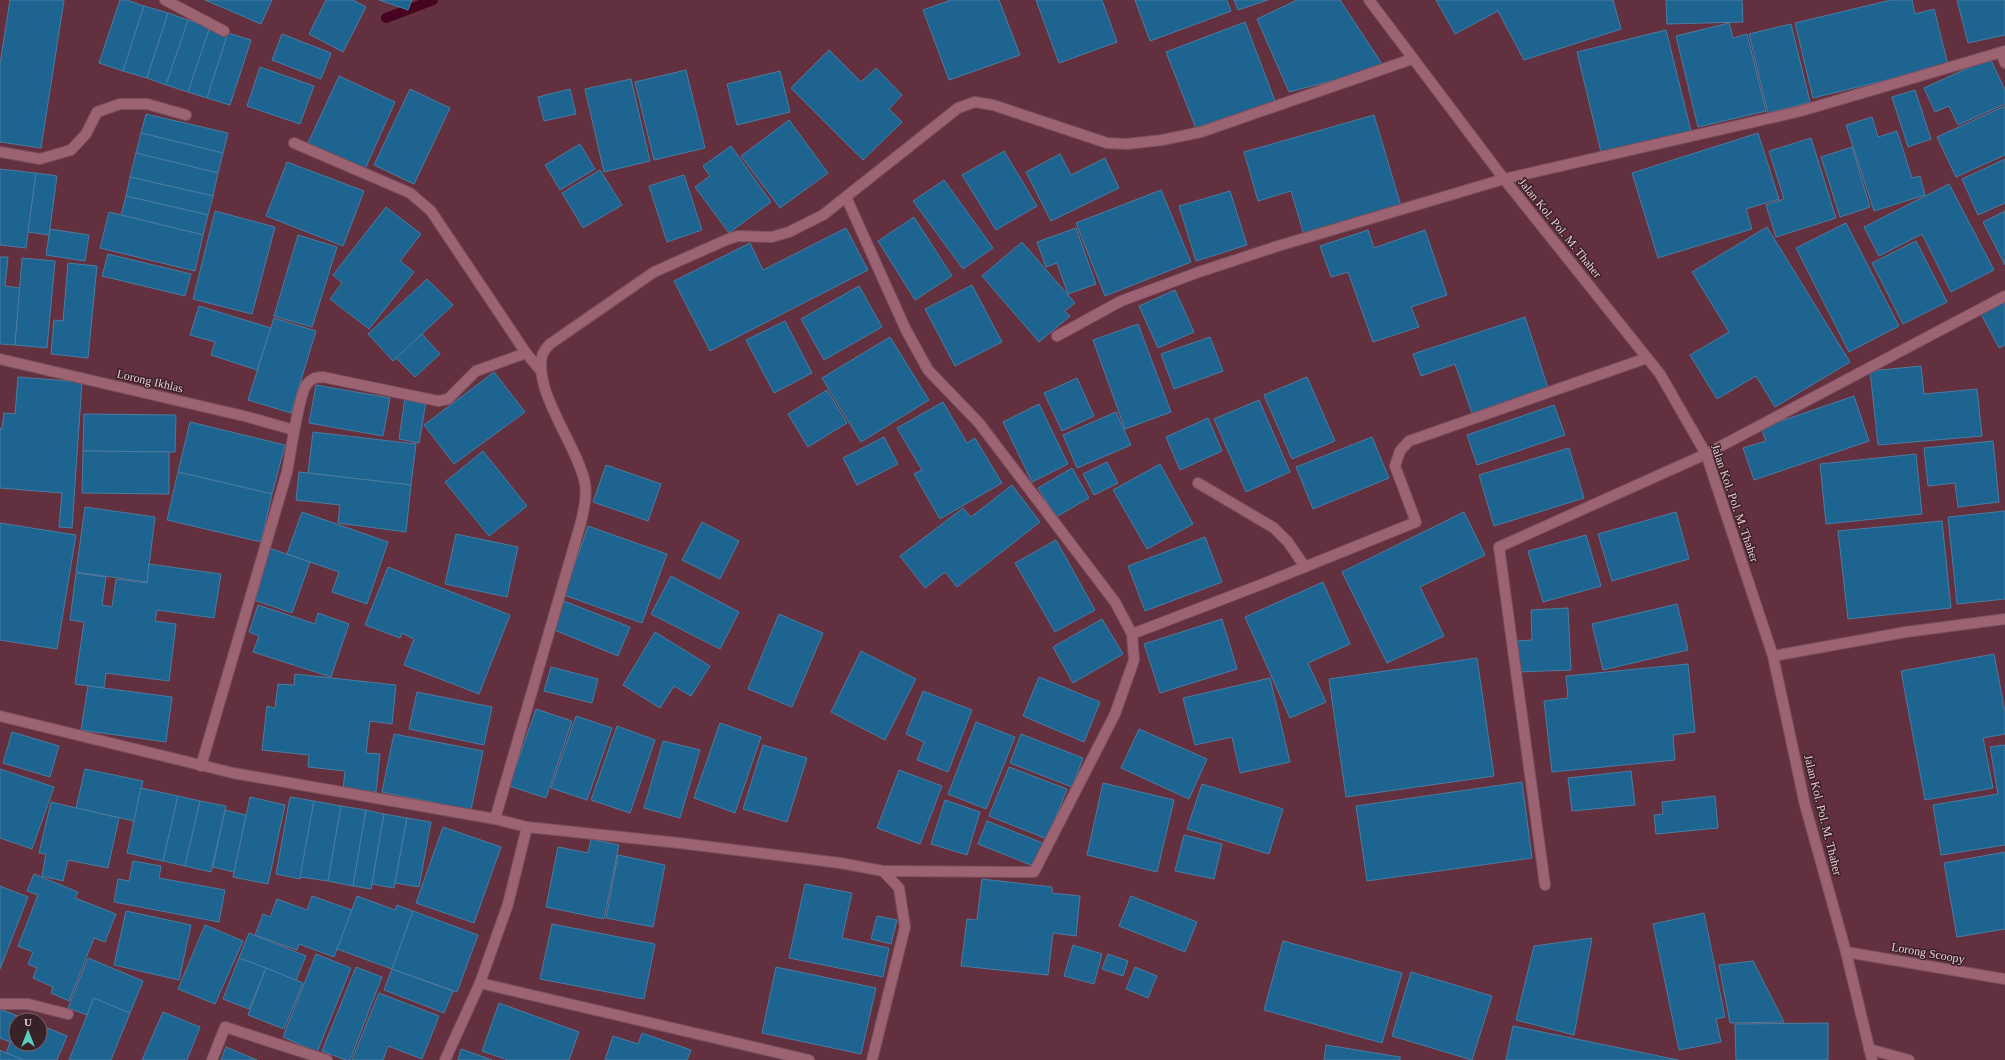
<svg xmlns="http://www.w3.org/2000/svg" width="2005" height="1060" font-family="Georgia,serif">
	<rect width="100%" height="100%" fill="#633040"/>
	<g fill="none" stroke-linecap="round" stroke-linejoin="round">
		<path stroke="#470421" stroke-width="10" d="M386,18L433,0"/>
	</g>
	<g fill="#1d6490" stroke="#4b7ca0">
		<path d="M10,0H64L41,148L0,142V64Z"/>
		<path d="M120,0H127L144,6L123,71L99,63Z"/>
		<path d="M205,0H272L261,24Z"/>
		<path d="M326,0H353L366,7L343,52L309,34Z"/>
		<path d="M379,0H412L408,10Z"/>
		<path d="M951,0H999L1020,55L949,80L923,10Z"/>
		<path d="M1036,0H1102L1117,42L1059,63Z"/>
		<path d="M1135,0H1227L1231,11L1150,41Z"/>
		<path d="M1234,0H1268L1238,10Z"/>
		<path d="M1297,0H1340L1384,67L1289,92L1257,19Z"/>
		<path d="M1436,0H1613L1621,29L1524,60L1498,11L1455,34Z"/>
		<path d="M1666,0H1742L1743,22L1667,24Z"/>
		<path d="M1891,0H1912L1915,14L1934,9L1948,65L1813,98L1795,23Z"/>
		<path d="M1957,0H2005V35L1968,43Z"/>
		<path d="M144,6L168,13L147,78L123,71Z"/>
		<path d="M168,13L188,20L166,85L147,78Z"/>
		<path d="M188,20L210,27L188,92L166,85Z"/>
		<path d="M1245,22L1275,101L1197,131L1166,52Z"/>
		<path d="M1729,23L1733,38L1747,34L1766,111L1698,127L1676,36Z"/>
		<path d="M1791,24L1810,102L1768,113L1749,34Z"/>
		<path d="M210,27L228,33L207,98L188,92Z"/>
		<path d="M1666,30L1691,131L1601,152L1577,52Z"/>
		<path d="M228,33L251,40L230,105L207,98Z"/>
		<path d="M282,34L331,53L321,79L272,60Z"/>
		<path d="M829,50L861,82L876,68L902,95L889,109L902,122L863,160L791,88Z"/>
		<path d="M1990,58L2005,90V104L1958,125L1949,106L1935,112L1924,88Z"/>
		<path d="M260,67L314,86L300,124L247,106Z"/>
		<path d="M686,70L705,148L654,160L635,82Z"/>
		<path d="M780,71L790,112L737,125L727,84Z"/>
		<path d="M339,76L395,102L365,169L308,143Z"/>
		<path d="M631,79L650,161L604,172L585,89Z"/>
		<path d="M410,89L450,108L414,184L374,165Z"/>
		<path d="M570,89L576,114L544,121L538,97Z"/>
		<path d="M1915,90L1931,139L1908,147L1892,97Z"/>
		<path d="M2005,106V155L1956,177L1937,137Z"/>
		<path d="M146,114L228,133L223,153L141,133Z"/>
		<path d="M1374,115L1401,206L1304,235L1291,191L1258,201L1244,152Z"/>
		<path d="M1872,117L1878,137L1897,131L1912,178L1920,176L1925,195L1874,211L1846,125Z"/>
		<path d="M789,120L828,173L780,208L741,156Z"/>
		<path d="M141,133L223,153L218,173L136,153Z"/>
		<path d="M1758,133L1779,199L1746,209L1752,229L1658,258L1632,173Z"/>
		<path d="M1811,138L1836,218L1776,237L1766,205L1784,199L1769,151Z"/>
		<path d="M580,144L595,169L560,190L545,165Z"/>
		<path d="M731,146L771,202L729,233L695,187L710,176L703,166Z"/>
		<path d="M1852,147L1870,207L1840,217L1821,157Z"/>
		<path d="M1004,151L1037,206L996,230L962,175Z"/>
		<path d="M136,153L218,173L213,196L130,177Z"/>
		<path d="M1060,154L1071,175L1105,158L1119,188L1051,221L1026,172Z"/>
		<path d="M2005,159V203L1978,215L1962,179Z"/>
		<path d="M287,162L364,191L343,246L266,216Z"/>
		<path d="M0,169L36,173L26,248L0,245Z"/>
		<path d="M600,170L622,205L583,228L562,193Z"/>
		<path d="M36,173L57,176L49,235L28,232Z"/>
		<path d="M684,175L702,230L667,242L649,186Z"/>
		<path d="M130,177L213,196L208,215L126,196Z"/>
		<path d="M944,180L993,248L963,269L913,201Z"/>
		<path d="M1949,184L1994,270L1951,292L1922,234L1879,256L1864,227Z"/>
		<path d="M1161,190L1191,262L1105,296L1076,223Z"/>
		<path d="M1230,191L1247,245L1196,261L1179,206Z"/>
		<path d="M126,196L208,215L203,235L121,215Z"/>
		<path d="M386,207L421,234L400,261L414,272L369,329L330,299L342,283L333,275Z"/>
		<path d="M215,211L275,227L252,314L193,299Z"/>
		<path d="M2005,211V265L1983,222Z"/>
		<path d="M109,212L203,235L195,271L100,248Z"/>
		<path d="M914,217L952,276L915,300L878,241Z"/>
		<path d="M1846,223L1899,326L1849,352L1796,248Z"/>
		<path d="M1767,227L1850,362L1775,407L1756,376L1717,399L1690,355L1729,332L1692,272Z"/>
		<path d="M846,228L868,270L710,351L674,281L750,243L763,270Z"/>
		<path d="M1076,228L1096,284L1068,294L1057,263L1046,267L1037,242Z"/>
		<path d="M50,229L89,235L85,261L46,255Z"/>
		<path d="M1368,230L1374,248L1425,230L1447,295L1411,307L1419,327L1373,342L1348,272L1331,277L1320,246Z"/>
		<path d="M298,235L337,247L312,327L274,316Z"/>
		<path d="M1916,241L1947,302L1903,324L1872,263Z"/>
		<path d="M1022,242L1075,303L1065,311L1070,316L1039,342L982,276Z"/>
		<path d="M108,254L191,274L185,296L102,276Z"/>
		<path d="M0,257H8L5,286L20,288L15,345L0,344Z"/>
		<path d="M22,258L55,261L47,348L15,345Z"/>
		<path d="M68,263L97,266L88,358L51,354L54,320L63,321Z"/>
		<path d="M427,279L453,305L393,361L368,334Z"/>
		<path d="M972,285L1002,342L955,366L925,309Z"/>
		<path d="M859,286L882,327L824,360L801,319Z"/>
		<path d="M1175,290L1194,332L1158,348L1139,306Z"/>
		<path d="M2005,302V345L1999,348L1981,314Z"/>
		<path d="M199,306L271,328L257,370L211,355L215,342L190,335Z"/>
		<path d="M1525,317L1549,391L1473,416L1455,364L1421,376L1413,354Z"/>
		<path d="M274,318L316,331L291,413L248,400Z"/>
		<path d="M785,321L812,373L774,393L746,340Z"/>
		<path d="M1138,324L1171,412L1125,429L1093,340Z"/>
		<path d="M422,334L440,354L415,377L396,358Z"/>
		<path d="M890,337L929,400L861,442L822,378Z"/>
		<path d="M1210,337L1223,371L1174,389L1161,354Z"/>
		<path d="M1921,366L1924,394L1977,389L1982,436L1878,445L1870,371Z"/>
		<path d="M494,372L525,412L454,464L424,425Z"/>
		<path d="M18,377L82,382L72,528L59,527L62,493L0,488V428L2,429L4,413L15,414Z"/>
		<path d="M1307,377L1335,441L1292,459L1264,395Z"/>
		<path d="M1077,378L1094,416L1062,431L1044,393Z"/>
		<path d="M316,385L390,398L383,436L309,423Z"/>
		<path d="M827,390L847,423L808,447L788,414Z"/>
		<path d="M1854,396L1869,441L1754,480L1743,448L1766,441L1761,428Z"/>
		<path d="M405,398L426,402L419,443L399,439Z"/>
		<path d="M1259,400L1290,472L1246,492L1214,419Z"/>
		<path d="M943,402L967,443L975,438L1002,483L940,519L914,474L922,470L897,428Z"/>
		<path d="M1039,404L1068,464L1032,482L1003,422Z"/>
		<path d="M1554,405L1565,435L1477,465L1467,435Z"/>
		<path d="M1116,412L1131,445L1077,468L1063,435Z"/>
		<path d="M84,414L176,415L175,452L83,451Z"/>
		<path d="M1208,418L1222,451L1180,470L1166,437Z"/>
		<path d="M190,422L285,445L272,494L178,472Z"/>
		<path d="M313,432L416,444L411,485L308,473Z"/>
		<path d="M884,437L898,464L857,485L843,458Z"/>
		<path d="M1372,437L1389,478L1313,509L1296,467Z"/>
		<path d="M1993,441L1999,502L1958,507L1955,483L1928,486L1924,448Z"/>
		<path d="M1569,448L1584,498L1494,526L1479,475Z"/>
		<path d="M83,451L169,452V494L82,493Z"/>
		<path d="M483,451L527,506L489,536L445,482Z"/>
		<path d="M1916,454L1922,514L1826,524L1820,464Z"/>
		<path d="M1107,462L1118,483L1094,495L1083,474Z"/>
		<path d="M1160,464L1193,524L1147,549L1113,490Z"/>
		<path d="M606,465L661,484L648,521L593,502Z"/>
		<path d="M1072,468L1089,498L1056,517L1038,488Z"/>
		<path d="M178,472L272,494L261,542L167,520Z"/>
		<path d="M299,472L411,485L406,532L338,523L340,505L296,500Z"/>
		<path d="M1012,485L1040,522L957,587L945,572L925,588L900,556L963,508L971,517Z"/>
		<path d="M85,507L155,517L147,582L76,572Z"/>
		<path d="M2005,511V599L1957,604L1948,517Z"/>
		<path d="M302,512L388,542L367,604L332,592L339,572L287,554Z"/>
		<path d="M1464,512L1485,555L1420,587L1444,636L1387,663L1342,572Z"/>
		<path d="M1676,512L1689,559L1612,581L1598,534Z"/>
		<path d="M1942,521L1951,608L1848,619L1838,531Z"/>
		<path d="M702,522L739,541L720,579L682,560Z"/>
		<path d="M0,523L76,535L57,649L0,640Z"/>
		<path d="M588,526L667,554L642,623L564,595Z"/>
		<path d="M456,534L518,547L507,597L445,584Z"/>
		<path d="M1586,535L1601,586L1543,602L1528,551Z"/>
		<path d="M1205,537L1222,582L1145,611L1128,566Z"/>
		<path d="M1056,540L1095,610L1055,632L1015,563Z"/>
		<path d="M269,548L310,562L292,613L251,599Z"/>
		<path d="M149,564L221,574L214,618L157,610L155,621L176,624L169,681L106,673L104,688L75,684L84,622L70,620L76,573L106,577L102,605L112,607L116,579L147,583Z"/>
		<path d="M388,567L510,615L479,694L404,665L414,639L402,633L400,638L365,625Z"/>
		<path d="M671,576L739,612L720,649L651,614Z"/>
		<path d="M1323,582L1350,644L1308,663L1326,702L1290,718L1245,617Z"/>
		<path d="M564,601L630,627L618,656L552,629Z"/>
		<path d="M1677,604L1688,650L1603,670L1592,624Z"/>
		<path d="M258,605L315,624L318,613L349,624L331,677L253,652L259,636L249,632Z"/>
		<path d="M1568,608L1571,670L1518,672L1517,641L1532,640L1531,610Z"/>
		<path d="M779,614L823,633L792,707L748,689Z"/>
		<path d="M1102,619L1123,654L1073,683L1053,647Z"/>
		<path d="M1222,619L1237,669L1160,693L1144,644Z"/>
		<path d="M655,632L710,666L691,696L674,686L660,708L623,685Z"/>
		<path d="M861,651L916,679L885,740L831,712Z"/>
		<path d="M1994,654L2005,712V734L1983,738L1993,788L1925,800L1901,671Z"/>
		<path d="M1477,658L1494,776L1346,797L1329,679Z"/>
		<path d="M1688,664L1695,732L1673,735L1675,760L1552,772L1544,701L1568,698L1566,676Z"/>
		<path d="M551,667L598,679L592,703L544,691Z"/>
		<path d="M295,674L396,685L392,724L370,721L366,753L380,754L376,792L343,789L345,771L308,767L309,755L262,750L267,706L275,708L278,684L294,685Z"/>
		<path d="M1039,677L1100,702L1084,742L1023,716Z"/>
		<path d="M1270,678L1290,762L1240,773L1232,737L1195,745L1183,698Z"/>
		<path d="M88,686L172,697L166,742L81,730Z"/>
		<path d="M923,691L972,710L948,772L917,760L924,742L906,734Z"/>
		<path d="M417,692L492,707L484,745L409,729Z"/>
		<path d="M536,709L572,721L546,798L509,786Z"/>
		<path d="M576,716L612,728L587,800L551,788Z"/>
		<path d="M976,722L1015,737L986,809L948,794Z"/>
		<path d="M720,723L761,737L735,813L694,798Z"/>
		<path d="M617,726L655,740L630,813L591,800Z"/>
		<path d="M1139,729L1207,759L1189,799L1121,768Z"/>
		<path d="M12,732L59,746L50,777L3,763Z"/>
		<path d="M394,734L483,751L471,810L382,792Z"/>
		<path d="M1021,734L1083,758L1072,787L1010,763Z"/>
		<path d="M663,741L700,750L680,818L644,808Z"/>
		<path d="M763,745L807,758L787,822L743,809Z"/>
		<path d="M2005,745V845L1941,855L1933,805L1998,794L1990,747Z"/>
		<path d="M1009,767L1067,789L1047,839L989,816Z"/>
		<path d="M0,769L54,787L32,849L0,838Z"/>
		<path d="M85,769L143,781L134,821L76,808Z"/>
		<path d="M899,770L942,786L920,844L877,828Z"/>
		<path d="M1631,771L1635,805L1572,811L1568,778Z"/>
		<path d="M1522,782L1532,858L1367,881L1356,806Z"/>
		<path d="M1103,783L1174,800L1157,872L1087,855Z"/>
		<path d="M1202,784L1283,809L1269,854L1187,829Z"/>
		<path d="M141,788L178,796L163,861L127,853Z"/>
		<path d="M178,796L200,801L185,866L163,861Z"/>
		<path d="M1715,796L1718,828L1656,834L1654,815L1663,814L1662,802Z"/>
		<path d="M250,797L285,805L268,884L233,877Z"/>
		<path d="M290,797L314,801L300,879L276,874Z"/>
		<path d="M945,800L980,812L967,855L931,844Z"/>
		<path d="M200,801L226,806L211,872L185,866Z"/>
		<path d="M314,801L341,806L328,881L300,877Z"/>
		<path d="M51,802L119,818L108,868L68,860L63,881L42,876L46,854L39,853Z"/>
		<path d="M341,806L366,810L353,886L328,881Z"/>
		<path d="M225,810L246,815L234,872L213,867Z"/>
		<path d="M366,810L384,814L371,889L353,886Z"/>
		<path d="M384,814L407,818L394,888L372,884Z"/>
		<path d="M407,818L431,822L419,887L395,883Z"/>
		<path d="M987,821L1045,844L1036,867L978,844Z"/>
		<path d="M443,827L501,847L474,923L416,903Z"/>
		<path d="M1184,835L1222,844L1214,879L1175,871Z"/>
		<path d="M591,839L619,845L604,919L546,907L558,847L588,853Z"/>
		<path d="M2005,852V929L1957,937L1944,863Z"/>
		<path d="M618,855L665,865L653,927L606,918Z"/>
		<path d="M133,861L161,866L159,878L225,890L219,922L114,902L118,879L129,881Z"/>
		<path d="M34,874L78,892L75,898L116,914L105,942L94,938L69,1001L51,993L53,987L33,978L37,968L28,964L33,952L18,946L38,895L27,891Z"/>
		<path d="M982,879L1052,887V893L1080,896L1076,936L1053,933L1048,975L961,966L967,919L977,920Z"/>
		<path d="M805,884L852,893L842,938L889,948L883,977L789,958Z"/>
		<path d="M0,886L28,897L0,969Z"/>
		<path d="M312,896L352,910L334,957L299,944L297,950L255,935L263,914L270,917L277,899L307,910Z"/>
		<path d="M357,896L395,910L397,905L413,911L392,969L337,949Z"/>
		<path d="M1131,896L1197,922L1185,952L1119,926Z"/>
		<path d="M126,911L191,925L179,980L114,965Z"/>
		<path d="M413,911L478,935L457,992L392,969Z"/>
		<path d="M1704,913L1725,1017L1716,1019L1721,1042L1679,1050L1653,924Z"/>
		<path d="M877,916L897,920L891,944L871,939Z"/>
		<path d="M552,924L655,944L644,999L540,979Z"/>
		<path d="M205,925L243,941L215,1004L178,989Z"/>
		<path d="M249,933L306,956L296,980L239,958Z"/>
		<path d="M1592,938L1574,1035L1516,1020L1534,946Z"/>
		<path d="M1283,941L1402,973L1382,1043L1264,1010Z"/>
		<path d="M1073,945L1102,954L1094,984L1064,976Z"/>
		<path d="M316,954L351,968L317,1052L283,1037Z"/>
		<path d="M1108,954L1128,961L1123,976L1102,969Z"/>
		<path d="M88,958L143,981L130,1013L94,998L87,1015L68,1008Z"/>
		<path d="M239,958L266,968L249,1009L223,999Z"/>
		<path d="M1753,961L1784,1022L1730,1023L1719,965Z"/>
		<path d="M356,967L382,977L350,1060H346L322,1051Z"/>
		<path d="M776,967L876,988L861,1054L762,1033Z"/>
		<path d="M1135,967L1157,976L1148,998L1126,989Z"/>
		<path d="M266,968L303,983L284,1029L248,1015Z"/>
		<path d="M392,969L453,991L444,1013L384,990Z"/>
		<path d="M1411,972L1492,996L1472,1060L1392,1036Z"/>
		<path d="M379,993L439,1016L422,1059L388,1046L383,1060H352Z"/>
		<path d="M94,998L130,1013L111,1060H69Z"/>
		<path d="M499,1003L579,1032L569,1060H508L482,1051Z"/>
		<path d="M0,1009L20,1017L19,1020H16V1028L10,1042L0,1038Z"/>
		<path d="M163,1012L200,1027L187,1060H142Z"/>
		<path d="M1828,1023V1060H1736L1735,1024Z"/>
		<path d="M40,1025L67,1036L57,1060H24L6,1053L16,1028V1044H40Z"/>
		<path d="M1513,1026L1678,1060H1506Z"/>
		<path d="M642,1033L691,1050L687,1060H605L613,1036L638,1044Z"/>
		<path d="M1326,1045L1400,1057V1060H1324Z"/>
		<path d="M226,1047L257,1060H221Z"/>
		<path d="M461,1049L492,1060H458Z"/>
		<path d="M0,1050L6,1053L24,1060H0Z"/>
	</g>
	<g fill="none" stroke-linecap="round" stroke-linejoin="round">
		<defs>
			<g id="minor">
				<path d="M165,0L224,31"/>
				<path d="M2001,53L2005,63"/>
				<path d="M294,143L410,193L431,211L526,353L541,371"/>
				<path d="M0,152L40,159L71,150L86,134L97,112L120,104H147L186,115"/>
				<path d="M846,197L906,330L928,370L979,423L1115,602L1132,634L1134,660L1115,714L1034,872L883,871"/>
				<path d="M1057,336L1121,301L1199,272L1278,246L1504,179L1801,111L2005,51"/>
				<path d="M0,359L248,417L294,430"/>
				<path d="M1198,483L1274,528L1288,542L1305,567"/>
				<path d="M1132,634L1265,583L1416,522L1395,466L1400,451L1409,441L1647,358"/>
				<path d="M0,716L233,773L495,819L527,827L679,843L840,863L883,871L899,888L905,927L872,1060"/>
				<path d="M201,766L287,472C290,457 299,393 307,384C312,378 316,377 323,377L438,401L448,399L476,371L526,353"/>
				<path d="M495,819L581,522C584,509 587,496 585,483C577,445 534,393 542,356C543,352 547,347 550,344L654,272L726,240L738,236L772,237L789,232L823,215L958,108L975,102L993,105L1107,143L1127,144L1162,140L1201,132L1412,59"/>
				<path d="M1545,885L1499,547L1706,454L2005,296"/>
				<path d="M1846,952L2005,979"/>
				<path d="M480,983L809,1060"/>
				<path d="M0,1004H28L68,1014"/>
				<path d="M1869,1049L1909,1060"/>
				<path d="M212,1060L225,1027L327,1060"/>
				<path d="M445,1060L480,983L508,904L527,827"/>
			</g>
			<g id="tertiary">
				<path d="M1369,0L1504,179L1660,374L1706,454L1773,656L1805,805L1846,952L1872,1060"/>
				<path d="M1773,656L1906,632L2005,619"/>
			</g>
		</defs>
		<use href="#minor" stroke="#7b4f5e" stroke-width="12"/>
		<use href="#tertiary" stroke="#7b4f5e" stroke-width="12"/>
		<use href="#minor" stroke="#9c6373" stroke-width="10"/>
		<use href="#tertiary" stroke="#9c6373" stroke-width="10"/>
	</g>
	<g text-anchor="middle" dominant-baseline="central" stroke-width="3" stroke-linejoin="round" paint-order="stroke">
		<g font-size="12" fill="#ebcad2" stroke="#392128">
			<text transform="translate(1560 228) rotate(51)">Jalan Kol. Pol. M. Thaher</text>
			<text transform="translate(150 381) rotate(13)">Lorong Ikhlas</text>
			<text transform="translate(1735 503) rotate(71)">Jalan Kol. Pol. M. Thaher</text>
			<text transform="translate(1823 815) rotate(76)">Jalan Kol. Pol. M. Thaher</text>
			<text transform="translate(1928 953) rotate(10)">Lorong Scoopy</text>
		</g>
	</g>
	<g transform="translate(28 1032)"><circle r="19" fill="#392128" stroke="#80656c"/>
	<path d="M0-3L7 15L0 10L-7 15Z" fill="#5bcebc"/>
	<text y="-6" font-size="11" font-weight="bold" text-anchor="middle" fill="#ebcad2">U</text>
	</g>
</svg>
